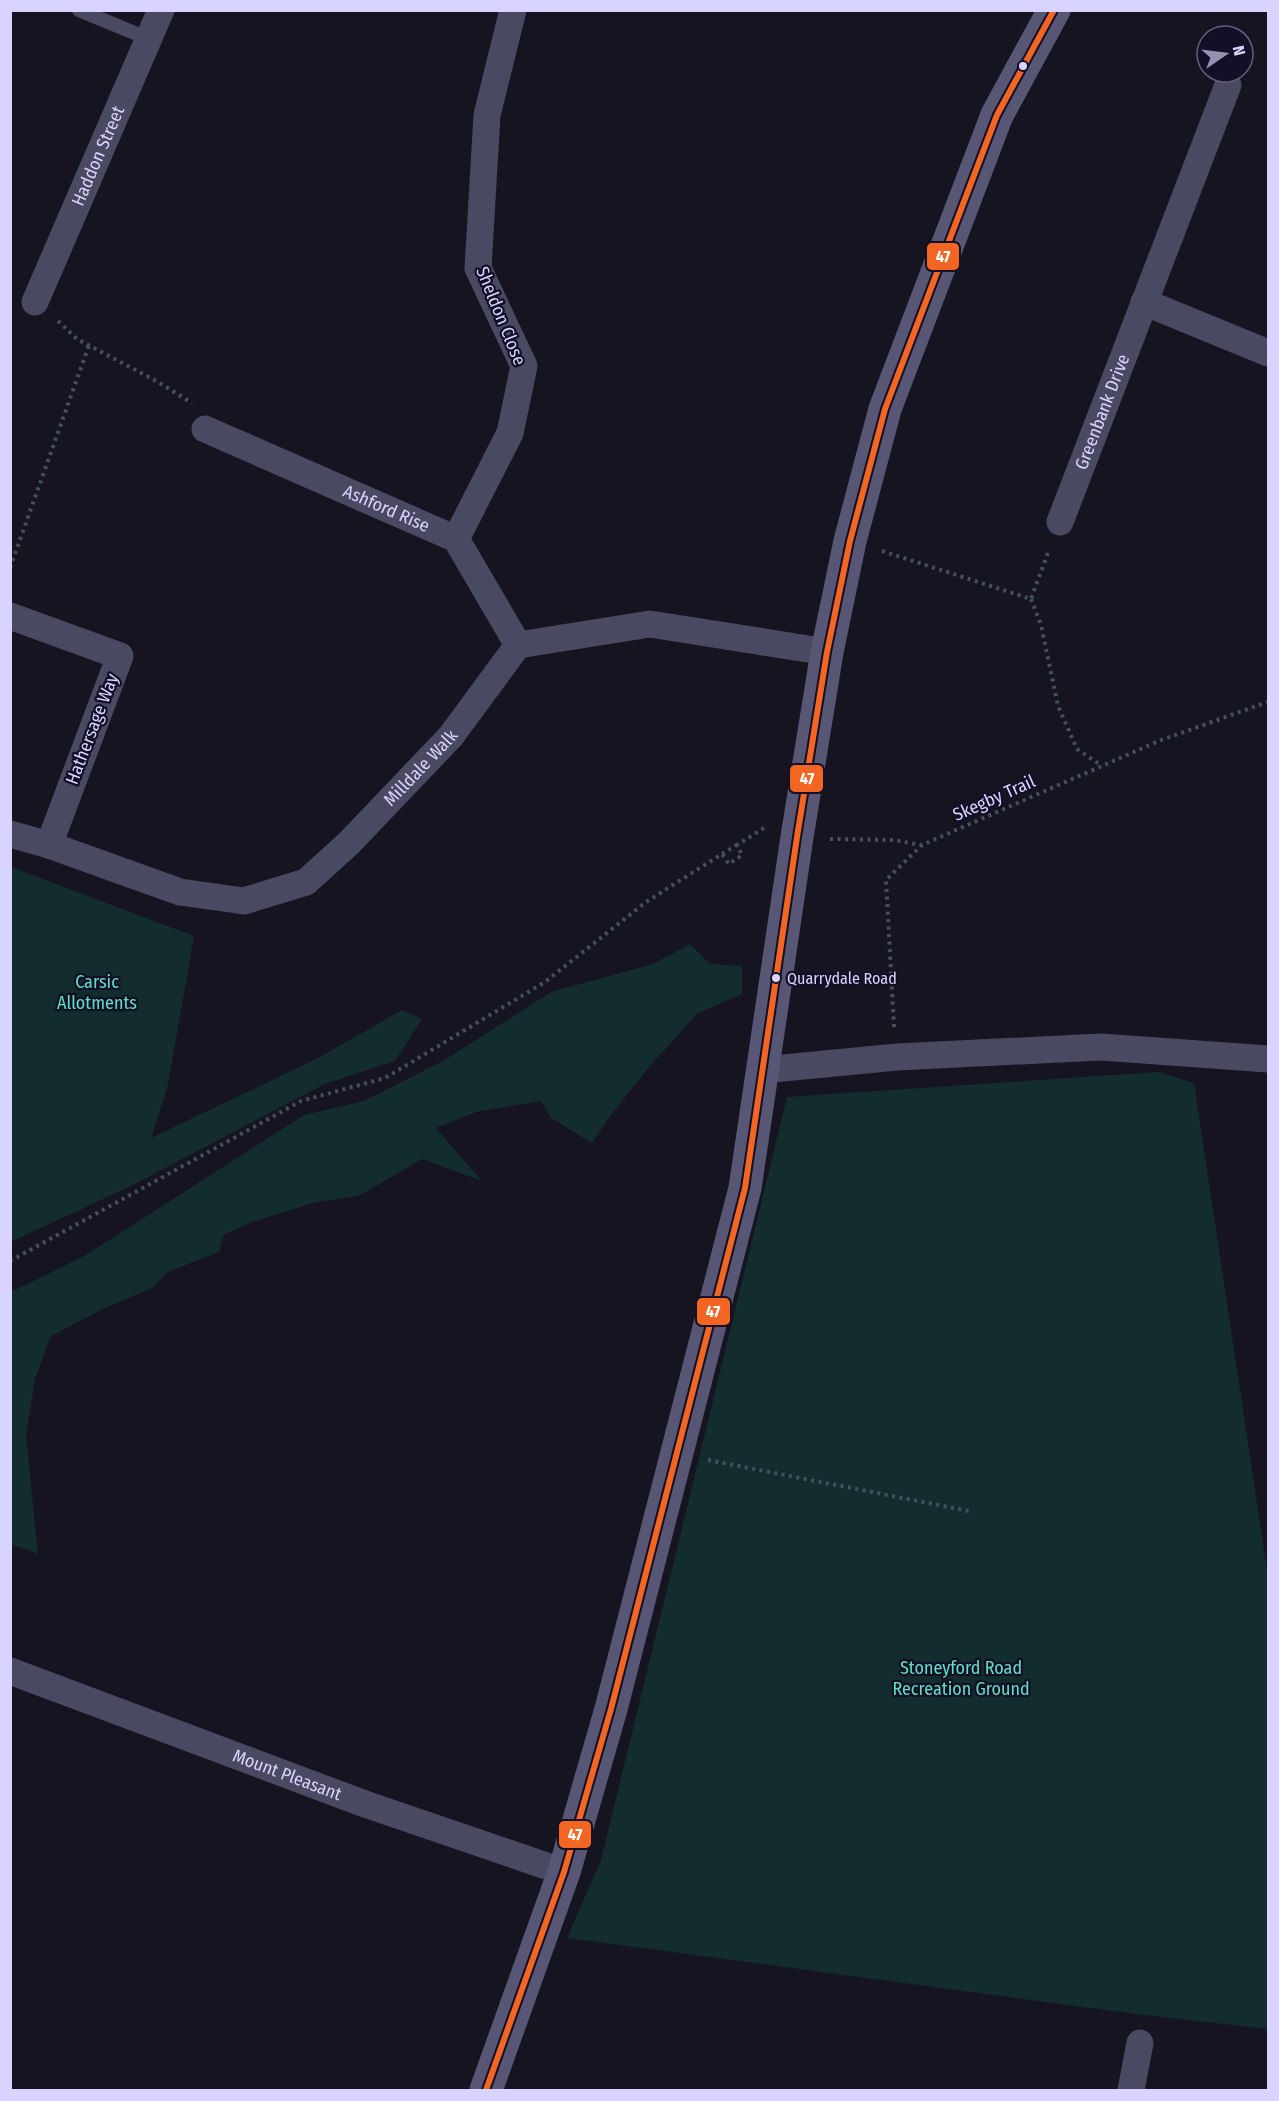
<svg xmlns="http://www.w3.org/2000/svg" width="1279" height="2101" font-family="'Fira Sans Condensed',sans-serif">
	<rect width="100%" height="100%" fill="#161421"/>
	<g fill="#132c2d">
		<path d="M11,867L194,936L168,1085L151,1138L320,1057L402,1010L422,1019L395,1061L325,1084L131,1186L11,1242Z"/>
		<path d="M690,944L710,964L742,966V994L697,1014L649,1067L610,1116L592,1143L551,1118L541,1101L476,1112L436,1128L482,1181L422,1159L359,1196L316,1202L252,1222L224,1235L219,1252L168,1272L152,1288L105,1308L51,1336L35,1379L26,1435L38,1554L11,1544V1292L86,1255L304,1115L364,1101L443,1061L551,992L653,964Z"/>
		<path d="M1158,1072L1194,1083L1268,1576V2029L1144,2015L567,1938L601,1860L787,1097Z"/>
	</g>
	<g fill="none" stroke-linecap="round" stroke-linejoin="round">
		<g stroke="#44505f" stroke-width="4" stroke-dasharray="3 4.5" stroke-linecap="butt">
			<path d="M58,321L77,339L158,382L192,403"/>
			<path d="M882,551L1031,599L1049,550"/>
			<path d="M10,568L89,345"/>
			<path d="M1031,599L1041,625L1058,706L1077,749L1102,766"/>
			<path d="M830,839L893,840L921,845"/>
			<path d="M722,854L737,845"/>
			<path d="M894,1027L886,880L922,845L1161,740L1268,702"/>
			<path d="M10,1261L301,1101L385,1078L545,982L646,902L722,854L729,864L742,855L737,845L764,828"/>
			<path d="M708,1460L969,1511"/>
		</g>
		<path stroke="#4a4962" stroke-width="14" d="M79,10L149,39"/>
		<g stroke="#4a4962" stroke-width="27">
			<path id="s1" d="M35,302L161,10"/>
			<path d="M1144,302L1268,353"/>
			<path id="s2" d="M205,429L456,539L518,645"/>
			<path id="s3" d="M1060,522L1228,85"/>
			<path d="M456,539L510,433L524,366L478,268L487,115L513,10"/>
			<path d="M10,616L120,656L49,845"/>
			<path id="s4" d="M10,834L49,845L180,892L244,901L306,882L349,843L451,736L518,645L650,624L827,652"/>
			<path d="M762,1070L897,1057L1101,1047L1268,1059"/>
			<path id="s5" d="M10,1671L365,1804L564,1872"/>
			<path d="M1131,2090L1140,2043"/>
		</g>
		<path stroke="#575674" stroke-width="33" d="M486,2090L564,1872L611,1709L745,1188L797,837L827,652L850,541L885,409L997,115L1054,10"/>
		<defs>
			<path id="bus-1" d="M486,2090L564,1872L611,1709L745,1188L797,837L827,652L850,541L885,409L997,115L1054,10"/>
		</defs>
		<use href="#bus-1" stroke="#130f26" stroke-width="10"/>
		<use href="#bus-1" stroke="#f26522" stroke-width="6"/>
	</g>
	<g fill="#d9d4ff" stroke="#130f26" stroke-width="2">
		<circle cx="1023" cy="66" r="5"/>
		<circle cx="776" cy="978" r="5"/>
	</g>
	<g text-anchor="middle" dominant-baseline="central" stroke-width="4.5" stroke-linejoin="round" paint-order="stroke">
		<g font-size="16" fill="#d9d4ff" stroke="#130f26" text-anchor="start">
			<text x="787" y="978">Quarrydale Road</text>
		</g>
		<g font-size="18" fill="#d9d4ff" stroke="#130f26">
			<text stroke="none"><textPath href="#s1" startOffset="159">Haddon Street</textPath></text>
			<text transform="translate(501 316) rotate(68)">Sheldon Close</text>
			<text stroke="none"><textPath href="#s3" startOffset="118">Greenbank Drive</textPath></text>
			<text stroke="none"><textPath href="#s2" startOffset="198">Ashford Rise</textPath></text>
			<text transform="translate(92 729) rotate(-69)">Hathersage Way</text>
			<text stroke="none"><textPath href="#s4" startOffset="471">Milldale Walk</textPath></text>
			<text transform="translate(994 798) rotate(-24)">Skegby Trail</text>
			<text stroke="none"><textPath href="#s5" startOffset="296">Mount Pleasant</textPath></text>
		</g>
		<g font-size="18" fill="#5fe0c0" stroke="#130f26">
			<text x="97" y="982">Carsic<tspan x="97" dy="21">Allotments</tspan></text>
			<text x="961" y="1668">Stoneyford Road<tspan x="961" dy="21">Recreation Ground</tspan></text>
		</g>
	</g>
	<g stroke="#130f26" stroke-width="2">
		<rect x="926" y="242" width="34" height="29" rx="6" fill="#f26522"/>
		<rect x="789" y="764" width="35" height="29" rx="6" fill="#f26522"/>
		<rect x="696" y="1297" width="35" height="29" rx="6" fill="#f26522"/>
		<rect x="558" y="1820" width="34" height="29" rx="6" fill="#f26522"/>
	</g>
	<g font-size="16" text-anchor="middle" font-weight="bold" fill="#fff">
		<text x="943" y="262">47</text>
		<text x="807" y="784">47</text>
		<text x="713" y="1317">47</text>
		<text x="575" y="1840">47</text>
	</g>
	<rect width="1279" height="2101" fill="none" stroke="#d9d4ff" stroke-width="24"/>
	<g transform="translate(1225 54) rotate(76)"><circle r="28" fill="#130f26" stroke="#625e7d" stroke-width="1.5"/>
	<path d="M0-4.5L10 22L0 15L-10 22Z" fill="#9591b1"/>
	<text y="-9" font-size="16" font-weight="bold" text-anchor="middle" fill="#d9d4ff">N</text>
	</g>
</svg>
